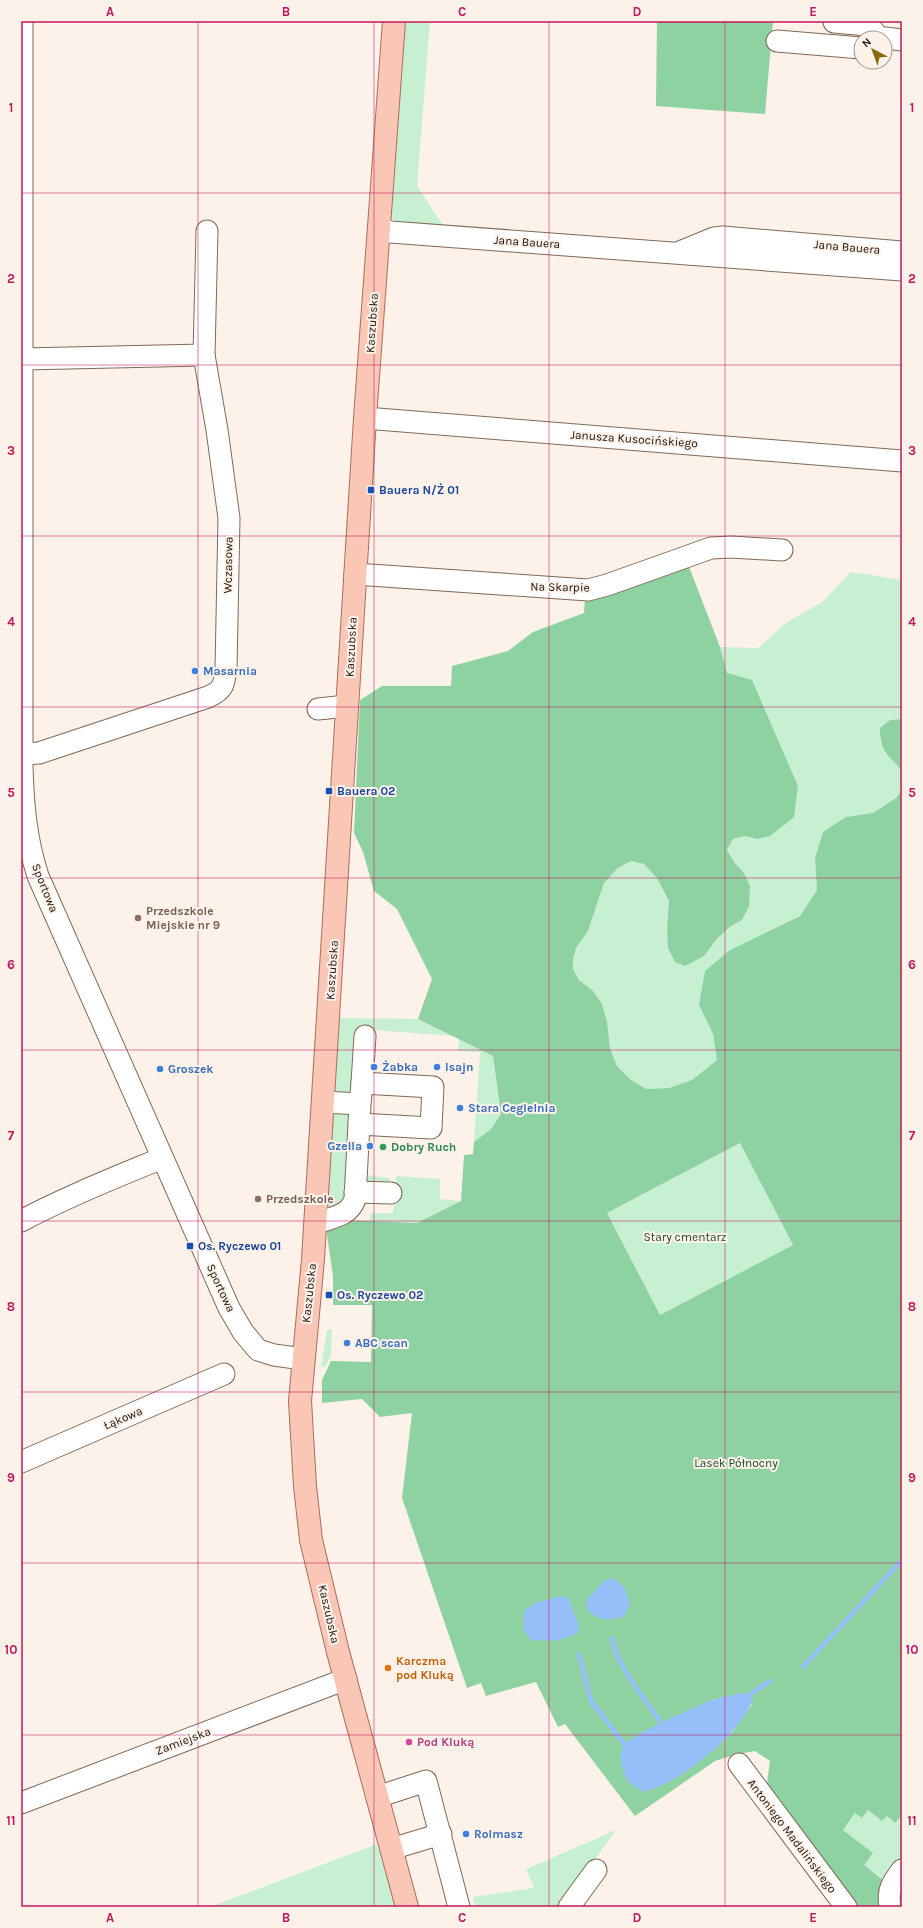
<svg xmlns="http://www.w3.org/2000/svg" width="923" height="1928" font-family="Karla,sans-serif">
	<rect width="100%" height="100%" fill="#fdf2e9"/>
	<g fill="#c7f0d2">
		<path d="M402,21H430L417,186L444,227L397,224L390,216Z"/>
		<path d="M851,572L902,580V719L890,720L881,728L880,742L885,753L894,760L902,771V790L896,798L873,813L846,817L815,858L817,890L800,916L730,950L699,1005L713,1034L717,1060L692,1080L669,1088L646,1089L630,1079L617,1066L610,1048L607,1021L602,1004L592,991L579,980L573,969V959L576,948L588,931L604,883L618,868L631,861L644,863L657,878L669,901L667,926L704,956C715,941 726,929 742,920L744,873L734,862L727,850L733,839L745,836L757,839L798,786L785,757L727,673L720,647L758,648L787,622L822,602Z"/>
		<path d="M337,1018L418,1019L453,1036L361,1029L354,1089L345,1095L336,1093L333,1089Z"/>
		<path d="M459,1039L493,1056L501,1114L491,1129L474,1142L480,1052L458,1051Z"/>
		<path d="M339,1112L348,1114L351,1117L348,1205L329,1208L326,1205L331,1116Z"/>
		<path d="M740,1143L793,1245L660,1315L607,1213Z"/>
		<path d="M359,1175L390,1178V1186L363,1184Z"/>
		<path d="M396,1176L440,1179V1199L461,1201L417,1223L369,1222L371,1213H393Z"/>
		<path d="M332,1329L331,1354L326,1366L321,1368L327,1330Z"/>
		<path d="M868,1810L882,1821L887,1816L895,1823L902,1815V1858L885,1882L864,1865L873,1853L843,1830L855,1813Z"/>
		<path d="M616,1830L561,1907H475L473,1897L534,1888L526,1869Z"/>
		<path d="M377,1844L395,1907H210Z"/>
	</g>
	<g fill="#8fd2a2" fill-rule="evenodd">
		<path d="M657,21H773L765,114L656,106Z"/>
		<path d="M688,564L720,647L727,673L752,680L798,786L794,817L770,836L757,839L745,836L733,839L727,850L734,862L744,873L750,886L749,906L742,920L730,927L717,939L704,956L685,966L675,962L668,948L667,926L669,901L657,878L644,864L631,861L618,868L604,883L588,931L576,948L573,959V969L579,980L593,991L602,1004L607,1021L610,1048L617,1066L630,1079L646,1089L669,1088L692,1080L717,1060L713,1034L699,1005L705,971L730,950L800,916L817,890L815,858L823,832L846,817L873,813L896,798L902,790V1815L895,1823L887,1816L882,1821L868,1810L862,1818L855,1813L843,1830L873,1853L864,1865L885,1882V1907H854L766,1790L770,1761L755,1751L737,1754L715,1761L635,1816L565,1724L558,1727L536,1682L486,1696L481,1683L467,1688L402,1498L412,1413L380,1417L362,1399L322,1403V1380L331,1361L371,1362L372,1305H333V1276L326,1228L342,1220L417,1223L461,1201L464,1155L473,1154L474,1142L491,1129L501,1114L493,1056L418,1019L432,979L397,909L374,891L363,852L354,833L360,700L382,686H451L452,666L508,651L533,632L584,613L585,598ZM740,1143L793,1245L660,1315L607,1213ZM569,1599L571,1609L575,1614L568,1638ZM714,1699L752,1704L734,1730L723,1741L625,1745L636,1737Z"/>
		<path d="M902,719V771C888,753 880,754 880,728L890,720Z"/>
	</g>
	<g fill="#96bef9">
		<path d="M613,1578L624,1587L630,1604L624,1617C608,1620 598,1622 586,1608L587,1599L604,1581Z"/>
		<path d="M561,1596L569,1599C571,1611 580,1619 579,1632C563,1642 549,1641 531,1640C522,1631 522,1622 525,1610L535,1603Z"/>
		<path d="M742,1693L749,1695L753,1698C745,1728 695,1768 669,1782C661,1786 651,1789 643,1792L627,1781C623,1769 617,1756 624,1745C630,1736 699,1705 712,1700C722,1697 732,1695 742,1693Z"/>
	</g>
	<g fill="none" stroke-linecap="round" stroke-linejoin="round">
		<g stroke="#96bef9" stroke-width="4.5">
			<path d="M612,1638C617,1667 645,1699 662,1724"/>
			<path d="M579,1654L591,1701L625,1745"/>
			<path d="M803,1667L902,1560"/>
			<path d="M749,1695L770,1681"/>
		</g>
		<defs>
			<g id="minor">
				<path d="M22,21V766C23,804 26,839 38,876L229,1308L243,1332L258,1350L274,1355L303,1359"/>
				<path d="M834,22L868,25L875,33L876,37"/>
				<path d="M885,38L902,40"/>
				<path d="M777,41L861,48"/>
				<path d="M380,227L390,232L902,270"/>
				<path d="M680,252L714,238L723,237L902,252"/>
				<path d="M23,359L204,355"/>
				<path d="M365,418L902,461"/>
				<path d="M355,574L588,590L607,585L711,548L731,547L782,550"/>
				<path d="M318,709L347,706"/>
				<path d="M22,754L39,753L208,697C223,690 224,686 226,669L229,518L217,430L204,355L207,231"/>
				<path d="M362,1083L365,1036"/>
				<path d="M323,1102L360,1104L359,1124L431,1128L433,1087L362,1083L360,1104"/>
				<path d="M355,1192L391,1193"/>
				<path d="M21,1221C66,1197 114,1178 162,1158"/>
				<path d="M315,1224C331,1217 349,1217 355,1199L359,1124"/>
				<path d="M21,1462L224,1374"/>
				<path d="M739,1764L846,1907"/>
				<path d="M377,1797L426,1781L459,1907"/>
				<path d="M21,1803L346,1679"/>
				<path d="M391,1849L441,1834"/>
				<path d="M569,1907L596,1870"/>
				<path d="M890,1907C887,1890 892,1883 902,1870"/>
			</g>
			<path id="major" d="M394,21L365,418L313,1259L300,1401L305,1486L311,1540L338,1652L407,1907"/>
		</defs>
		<use href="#minor" stroke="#806955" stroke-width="23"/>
		<use href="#major" stroke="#aa6e59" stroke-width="24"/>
		<use href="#minor" stroke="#fff" stroke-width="21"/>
		<use href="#major" stroke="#fac6b5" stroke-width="22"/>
	</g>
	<path fill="none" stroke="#c2185b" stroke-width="1" stroke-opacity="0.55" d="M198,21V1907M374,21V1907M549,21V1907M725,21V1907M21,193H902M21,365H902M21,536H902M21,707H902M21,878H902M21,1050H902M21,1221H902M21,1392H902M21,1563H902M21,1735H902"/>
	<g fill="#1a4fb4" stroke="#fdf2e9" stroke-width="1.5">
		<rect x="367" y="486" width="8" height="8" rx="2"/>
		<rect x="325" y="787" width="8" height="8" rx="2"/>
		<rect x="186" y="1242" width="8" height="8" rx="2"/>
		<rect x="325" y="1291" width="8" height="8" rx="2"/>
	</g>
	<g fill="#3f7fe0" stroke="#fdf2e9" stroke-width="1.5">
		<circle cx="195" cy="671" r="4"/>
		<circle cx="374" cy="1067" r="4"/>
		<circle cx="437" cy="1067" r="4"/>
		<circle cx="160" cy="1069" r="4"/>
		<circle cx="460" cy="1108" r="4"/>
		<circle cx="370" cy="1146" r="4"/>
		<circle cx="347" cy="1343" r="4"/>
		<circle cx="466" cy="1834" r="4"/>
	</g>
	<g fill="#8d6e63" stroke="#fdf2e9" stroke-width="1.5">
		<circle cx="138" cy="918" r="4"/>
		<circle cx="258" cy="1199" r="4"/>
	</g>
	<circle fill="#2e9e5b" stroke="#fdf2e9" stroke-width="1.5" cx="383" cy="1147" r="4"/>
	<circle fill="#e8710a" stroke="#fdf2e9" stroke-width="1.5" cx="388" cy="1668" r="4"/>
	<circle fill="#d1479c" stroke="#fdf2e9" stroke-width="1.5" cx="409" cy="1742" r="4"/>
	<g text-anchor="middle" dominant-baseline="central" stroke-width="4" stroke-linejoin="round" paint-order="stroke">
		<g font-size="12" fill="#1b120a" stroke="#fdf2e9">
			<text transform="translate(527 242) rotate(4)">Jana Bauera</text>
			<text transform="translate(847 247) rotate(5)">Jana Bauera</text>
			<text transform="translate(372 323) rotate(-86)">Kaszubska</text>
			<text transform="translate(634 439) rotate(4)">Janusza Kusocińskiego</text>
			<text transform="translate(228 565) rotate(-89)">Wczasowa</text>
			<text transform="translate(560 587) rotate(1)">Na Skarpie</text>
			<text transform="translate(351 647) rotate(-87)">Kaszubska</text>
			<text transform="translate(45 888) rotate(68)">Sportowa</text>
			<text transform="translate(332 970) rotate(-86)">Kaszubska</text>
			<text transform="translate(221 1288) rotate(65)">Sportowa</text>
			<text transform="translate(309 1293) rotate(-84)">Kaszubska</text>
			<text transform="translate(123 1418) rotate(-23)">Łąkowa</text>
			<text transform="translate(329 1614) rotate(77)">Kaszubska</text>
			<text transform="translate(183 1741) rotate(-21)">Zamiejska</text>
			<text transform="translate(792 1836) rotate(53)">Antoniego Madalińskiego</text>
		</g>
		<g font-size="12" font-weight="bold" fill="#164399" stroke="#fdf2e9" text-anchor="start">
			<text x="379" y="490">Bauera N/Ż 01</text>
			<text x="337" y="791">Bauera 02</text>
			<text x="198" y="1246">Os. Ryczewo 01</text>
			<text x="337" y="1295">Os. Ryczewo 02</text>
		</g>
		<g font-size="12" font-weight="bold" fill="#366cbe" stroke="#fdf2e9" text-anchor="start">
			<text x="203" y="671">Masarnia</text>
			<text x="382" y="1067">Żabka</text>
			<text x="445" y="1067">Isajn</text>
			<text x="168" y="1069">Groszek</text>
			<text x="468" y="1108">Stara Cegielnia</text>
			<text x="362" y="1146" text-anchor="end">Gzella</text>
			<text x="355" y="1343">ABC scan</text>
			<text x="474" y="1834">Rolmasz</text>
		</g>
		<g font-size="12" font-weight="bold" fill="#785e54" stroke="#fdf2e9" text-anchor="start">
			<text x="146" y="911">Przedszkole<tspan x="146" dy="14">Miejskie nr 9</tspan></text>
			<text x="266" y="1199">Przedszkole</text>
		</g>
		<g font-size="12" font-weight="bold" fill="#27864d" stroke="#fdf2e9" text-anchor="start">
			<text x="391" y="1147">Dobry Ruch</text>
		</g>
		<g font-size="12" fill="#194a2c" stroke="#fdf2e9">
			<text x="685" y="1237">Stary cmentarz</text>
			<text x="736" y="1463">Lasek Północny</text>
		</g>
		<g font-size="12" font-weight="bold" fill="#c56008" stroke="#fdf2e9" text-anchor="start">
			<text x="396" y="1661">Karczma<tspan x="396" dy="14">pod Kluką</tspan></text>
		</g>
		<g font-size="12" font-weight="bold" fill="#b23c85" stroke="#fdf2e9" text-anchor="start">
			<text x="417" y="1742">Pod Kluką</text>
		</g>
	</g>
	<rect width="923" height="1928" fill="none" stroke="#fdf2e9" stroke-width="44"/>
	<g transform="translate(873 50) rotate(319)"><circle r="19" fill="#fdf2e9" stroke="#a39890"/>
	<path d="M0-3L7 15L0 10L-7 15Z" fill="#8c6b0c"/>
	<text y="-6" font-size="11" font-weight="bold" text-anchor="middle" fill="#1b120a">N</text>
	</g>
	<rect x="22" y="22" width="879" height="1884" fill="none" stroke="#c2185b" stroke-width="1.5"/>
	<g font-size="13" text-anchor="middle" font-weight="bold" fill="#c2185b">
		<text x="110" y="16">A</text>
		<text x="286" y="16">B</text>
		<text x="462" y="16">C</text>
		<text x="637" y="16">D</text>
		<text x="813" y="16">E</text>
		<text x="11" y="112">1</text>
		<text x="912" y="112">1</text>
		<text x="11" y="283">2</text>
		<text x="912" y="283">2</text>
		<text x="11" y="455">3</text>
		<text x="912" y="455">3</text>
		<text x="11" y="626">4</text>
		<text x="912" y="626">4</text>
		<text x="11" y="797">5</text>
		<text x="912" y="797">5</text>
		<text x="11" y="969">6</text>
		<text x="912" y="969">6</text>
		<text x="11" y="1140">7</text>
		<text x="912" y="1140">7</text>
		<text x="11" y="1311">8</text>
		<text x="912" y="1311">8</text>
		<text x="11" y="1482">9</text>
		<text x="912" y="1482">9</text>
		<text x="11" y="1654">10</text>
		<text x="912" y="1654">10</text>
		<text x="11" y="1825">11</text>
		<text x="912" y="1825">11</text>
		<text x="110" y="1922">A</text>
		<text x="286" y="1922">B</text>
		<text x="462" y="1922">C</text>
		<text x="637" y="1922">D</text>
		<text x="813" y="1922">E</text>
	</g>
</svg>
